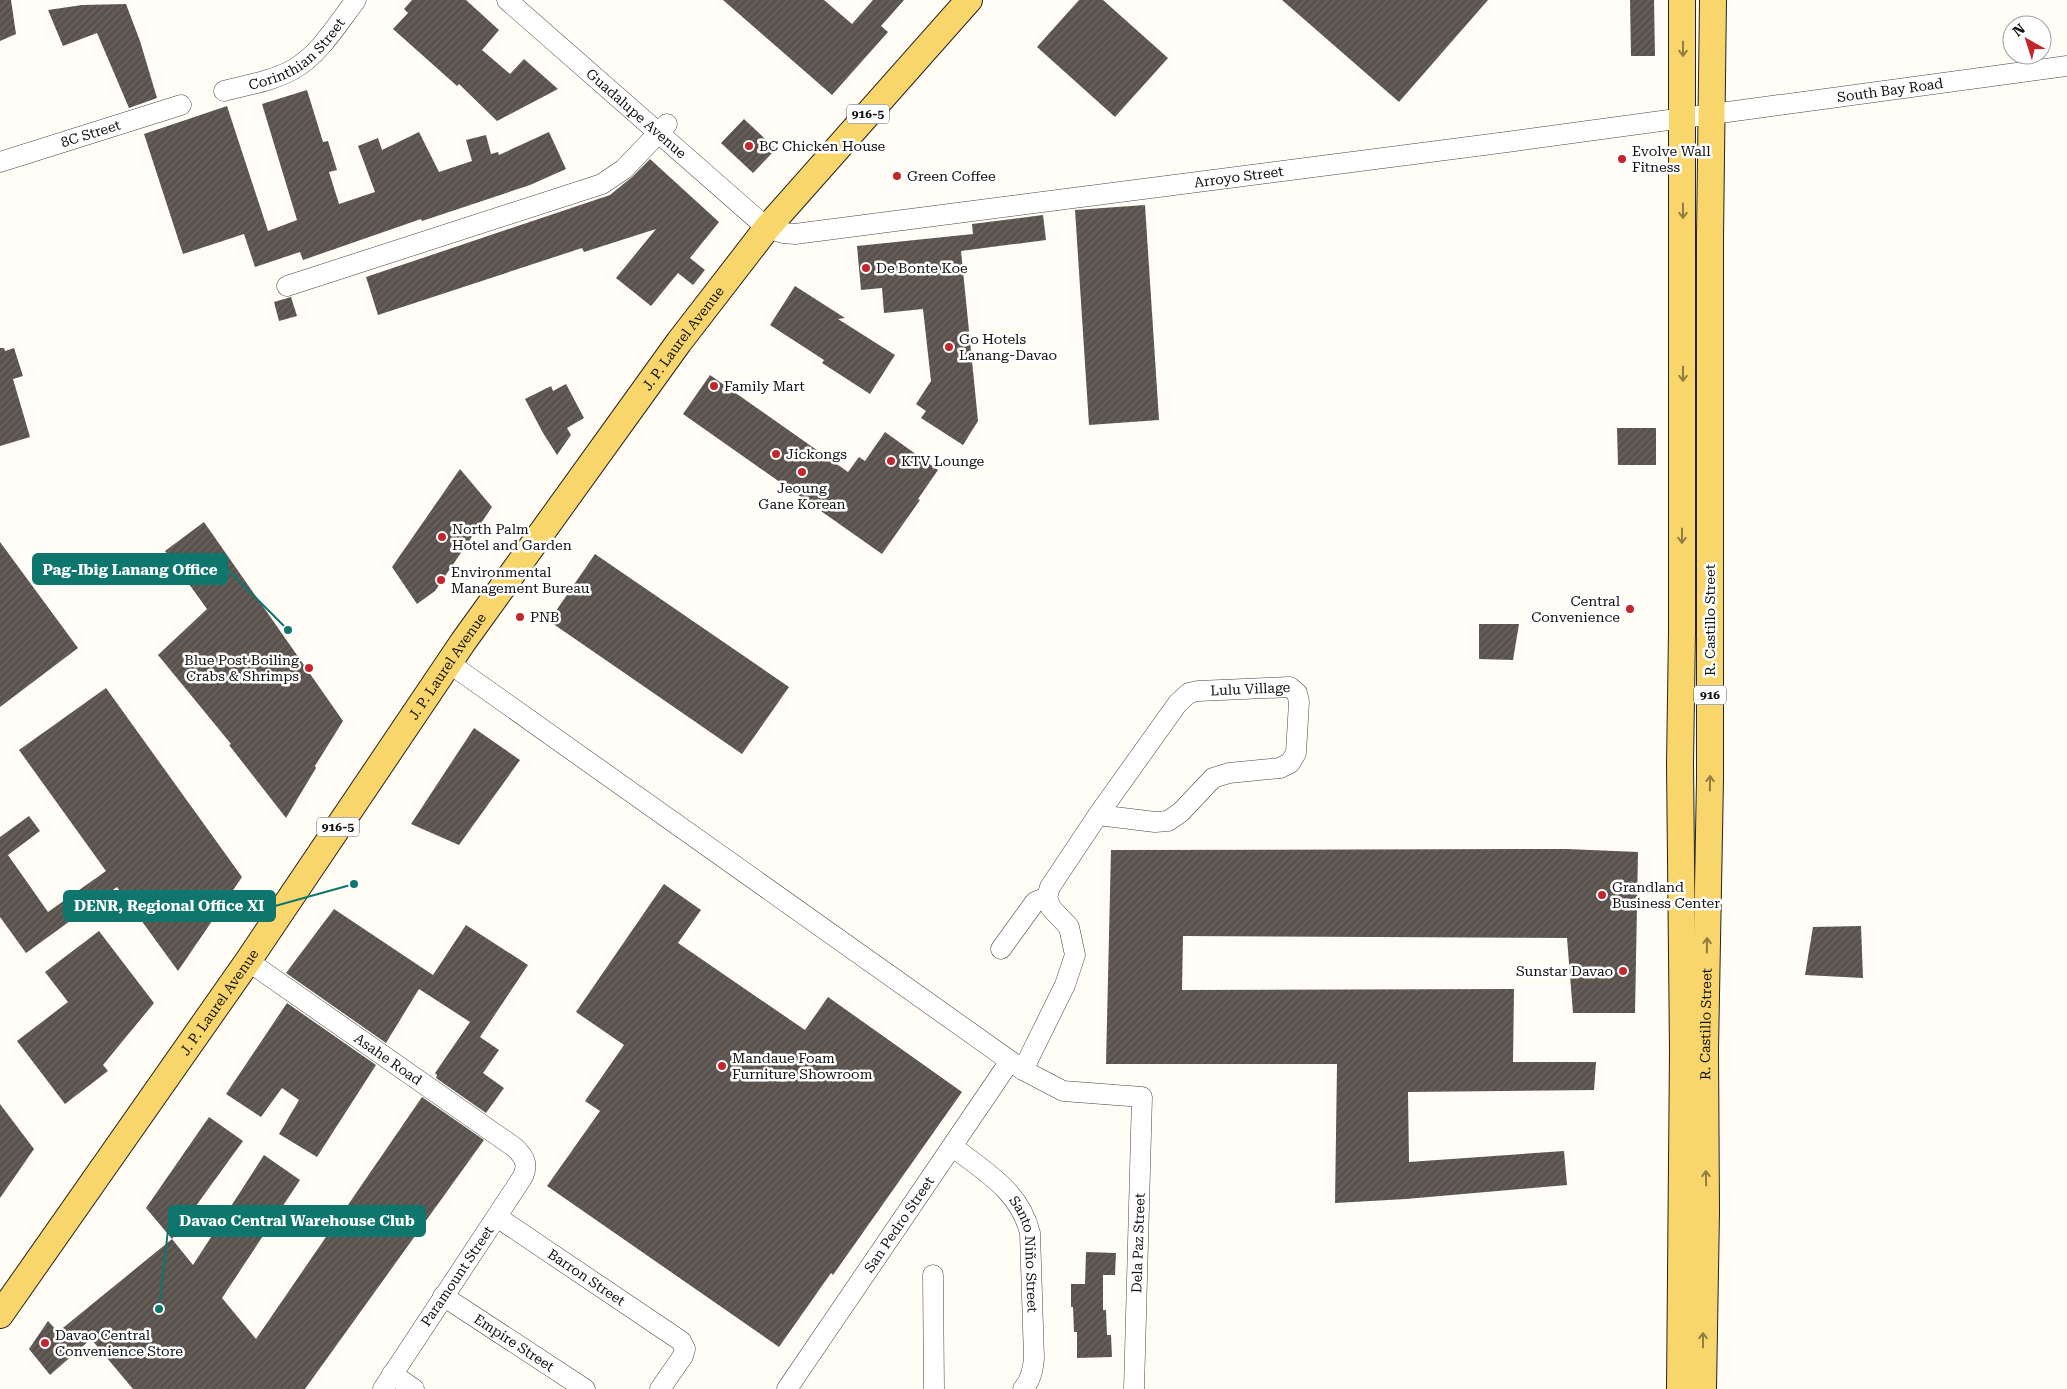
<svg xmlns="http://www.w3.org/2000/svg" width="2067" height="1389" font-family="'Roboto Serif',serif">
	<defs>
		<pattern id="building-hatch" width="6" height="6" patternUnits="userSpaceOnUse" patternTransform="scale(1.25)"><rect width="6" height="6" fill="#5a524d"/><path d="M-1 1l2-2M0 6l6-6M5 7l2-2" fill="none" stroke="#6d6662"/></pattern>
	</defs>
	<rect width="100%" height="100%" fill="#fffdf5"/>
	<g fill="url(#building-hatch)">
		<path d="M0,0H11L16,34L0,41Z"/>
		<path d="M412,0H466L499,30L482,50L510,74L524,59L558,89L497,121L459,84L457,86L393,29L408,13L404,9Z"/>
		<path d="M723,0H824L852,24L873,0H904L881,26L888,32L832,95Z"/>
		<path d="M1079,0H1103L1168,58L1115,117L1037,47Z"/>
		<path d="M1282,0H1488L1399,102Z"/>
		<path d="M1630,0H1654L1655,56H1631Z"/>
		<path d="M126,4L140,41L157,98L129,108L97,33L63,46L48,10L82,5Z"/>
		<path d="M307,90L323,142L328,141L337,170L329,172L339,204L375,192L358,146L378,138L382,150L419,132L439,172L472,161L466,140L486,135L491,154L498,152L499,155L549,132L566,169L530,185L422,221L421,219L303,260L300,252L255,267L244,234L183,254L144,134L227,106L268,231L297,220L262,104Z"/>
		<path d="M744,119L776,149L753,173L721,143Z"/>
		<path d="M650,159L719,222L690,258L705,270L693,285L678,273L651,306L616,278L656,229L584,252L582,248L378,315L366,277L610,195L632,177Z"/>
		<path d="M1145,205L1159,420L1089,425L1075,210Z"/>
		<path d="M1043,215L1046,240L961,251L978,421L963,445L921,418L926,411L916,404L931,381L923,309L884,313L882,288L861,290L857,246L973,234L972,224Z"/>
		<path d="M795,286L845,318L838,319L895,355L870,394L822,363L824,360L770,325Z"/>
		<path d="M291,297L297,316L279,321L274,302Z"/>
		<path d="M0,348H4L5,351L14,348L23,376L13,379L30,437L0,446Z"/>
		<path d="M710,375L848,472L859,457L865,461L885,432L938,470L918,499L920,500L882,554L683,414Z"/>
		<path d="M566,384L584,418L567,428L571,435L557,455L543,433L525,399L551,386L553,391Z"/>
		<path d="M1617,428H1656V465H1618Z"/>
		<path d="M460,469L492,507L435,591L417,604L392,567Z"/>
		<path d="M204,522L343,721L315,766L316,768L286,818L229,745L231,744L158,655L207,609L165,551Z"/>
		<path d="M0,542L78,648L0,707Z"/>
		<path d="M595,554L789,687L742,754L549,621Z"/>
		<path d="M1479,624H1519L1513,660L1479,659Z"/>
		<path d="M106,688L242,877L178,971L117,887L26,953L0,917V837L29,816L40,831L8,855L48,912L106,871L19,750Z"/>
		<path d="M474,728L520,760L459,845L411,824Z"/>
		<path d="M1567,849L1638,852L1635,1013H1573L1567,938L1183,936L1182,990L1514,989L1513,1062H1596L1594,1090L1408,1092L1409,1162L1564,1151L1567,1185L1406,1199L1335,1203L1337,1064H1106L1111,850Z"/>
		<path d="M664,884L701,910L678,943L805,1030L828,997L962,1092L833,1275L831,1273L779,1347L547,1186L600,1111L585,1101L624,1045L576,1012Z"/>
		<path d="M334,909L433,975L466,925L528,965L480,1037L499,1050L483,1073L504,1088L486,1113L436,1078L437,1075L435,1073L470,1022L419,989L386,1043L286,973Z"/>
		<path d="M1861,926L1863,978L1805,975L1813,927Z"/>
		<path d="M99,931L154,1003L103,1065L108,1071L65,1104L17,1041L68,1002L45,972Z"/>
		<path d="M287,1003L376,1065L317,1157L279,1134L299,1100L282,1088L261,1117L226,1094Z"/>
		<path d="M422,1097L484,1140L305,1389H133L91,1339L50,1375L29,1349L48,1321L58,1332L172,1239L193,1265L264,1155L300,1180L222,1298L256,1339Z"/>
		<path d="M0,1104L34,1149L0,1198Z"/>
		<path d="M209,1117L243,1141L172,1239L146,1208Z"/>
		<path d="M1086,1252L1116,1253L1115,1275H1103V1310H1106L1107,1335H1111L1112,1357L1077,1358V1332H1074L1073,1307H1071V1284H1085Z"/>
	</g>
	<g fill="none" stroke-linecap="round" stroke-linejoin="round">
		<defs>
			<g id="minor">
				<path id="s1" d="M507,0L767,228L783,233L795,234L1507,142L2067,66"/>
				<path id="s2" d="M224,91C247,85 273,81 294,69C320,54 338,23 356,0"/>
				<path id="s3" d="M0,162L181,105"/>
				<path d="M287,286L602,184L624,169L667,124"/>
				<path d="M449,663L1023,1070L1063,1091L1142,1097L1134,1389"/>
				<path d="M1001,949L1035,902L1047,897"/>
				<path id="s4" d="M248,961L514,1147C525,1157 529,1165 522,1178L383,1389"/>
				<path id="s5" d="M1023,1070L1065,985L1075,955L1069,927L1051,908L1047,897L1050,887L1098,815L1178,703L1189,693L1198,691L1290,687L1297,693L1299,702L1296,753L1290,763L1280,768L1229,773L1213,778L1181,812L1168,821L1155,822L1098,815"/>
				<path id="s6" d="M953,1147C984,1171 1020,1191 1030,1233L1034,1358C1033,1370 1031,1380 1023,1389"/>
				<path id="s7" d="M497,1217L681,1341L685,1349L683,1356L660,1389"/>
				<path d="M933,1275L934,1389"/>
				<path id="s8" d="M443,1296L585,1389"/>
				<path d="M392,1374L414,1389"/>
				<path id="s9" d="M787,1389L1010,1061"/>
			</g>
			<g id="major">
				<path id="s10" d="M0,1315L248,961L463,642L679,342L767,228L969,0"/>
				<path d="M1680,1389L1683,1050L1680,764L1682,632V0"/>
				<path id="s11" d="M1703,1389L1706,1212L1705,1049L1710,779V236L1713,0"/>
			</g>
		</defs>
		<use href="#minor" stroke="#444" stroke-width="21"/>
		<use href="#major" stroke="#222" stroke-width="28"/>
		<use href="#minor" stroke="#fff" stroke-width="20"/>
		<use href="#major" stroke="#f9d66b" stroke-width="26"/>
	</g>
	<defs><path id="oneway-shaft" d="M-6 0H5M1.5-3L5.5 0L1.5 3" fill="none" stroke-width="1.6" stroke-linecap="round" stroke-linejoin="round" transform="scale(1.25)"/></defs>
	<g stroke="#917d42">
		<use href="#oneway-shaft" transform="translate(1683 49) rotate(90)"/>
		<use href="#oneway-shaft" transform="translate(1683 211) rotate(90)"/>
		<use href="#oneway-shaft" transform="translate(1683 374) rotate(90)"/>
		<use href="#oneway-shaft" transform="translate(1682 536) rotate(90)"/>
		<use href="#oneway-shaft" transform="translate(1710 783) rotate(-89)"/>
		<use href="#oneway-shaft" transform="translate(1707 945) rotate(-89)"/>
		<use href="#oneway-shaft" transform="translate(1706 1178) rotate(-91)"/>
		<use href="#oneway-shaft" transform="translate(1703 1340) rotate(-90)"/>
	</g>
	<g fill="#c4262e" stroke="#fff" stroke-width="2">
		<circle cx="749" cy="146" r="5"/>
		<circle cx="1622" cy="159" r="5"/>
		<circle cx="897" cy="176" r="5"/>
		<circle cx="866" cy="268" r="5"/>
		<circle cx="949" cy="347" r="5"/>
		<circle cx="714" cy="386" r="5"/>
		<circle cx="776" cy="454" r="5"/>
		<circle cx="891" cy="461" r="5"/>
		<circle cx="802" cy="472" r="5"/>
		<circle cx="442" cy="537" r="5"/>
		<circle cx="441" cy="580" r="5"/>
		<circle cx="1630" cy="609" r="5"/>
		<circle cx="520" cy="617" r="5"/>
		<circle cx="309" cy="668" r="5"/>
		<circle cx="1602" cy="895" r="5"/>
		<circle cx="1623" cy="971" r="5"/>
		<circle cx="722" cy="1066" r="5"/>
		<circle cx="45" cy="1343" r="5"/>
	</g>
	<g text-anchor="middle" dominant-baseline="central" stroke-width="5" stroke-linejoin="round" paint-order="stroke">
		<g fill="#fff" stroke="#585858" stroke-width="1">
			<rect x="847" y="104.5" width="42" height="19" rx="4"/>
			<rect x="1694" y="685.5" width="32" height="19" rx="4"/>
			<rect x="317" y="817.5" width="42" height="19" rx="4"/>
		</g>
		<g font-size="12" font-weight="bold" fill="#111">
			<text x="868" y="114">916-5</text>
			<text x="1710" y="695">916</text>
			<text x="338" y="827">916-5</text>
		</g>
		<g font-size="14" fill="#111" stroke="#fff">
			<text stroke="none"><textPath href="#s2" startOffset="84">Corinthian Street</textPath></text>
			<text stroke="none"><textPath href="#s1" startOffset="1479">South Bay Road</textPath></text>
			<text stroke="none"><textPath href="#s1" startOffset="172">Guadalupe Avenue</textPath></text>
			<text stroke="none"><textPath href="#s3" startOffset="95">8C Street</textPath></text>
			<text stroke="none"><textPath href="#s1" startOffset="822">Arroyo Street</textPath></text>
			<text stroke="none"><textPath href="#s10" startOffset="1192">J. P. Laurel Avenue</textPath></text>
			<text transform="translate(1710 620) rotate(-90)">R. Castillo Street</text>
			<text stroke="none"><textPath href="#s10" startOffset="788">J. P. Laurel Avenue</textPath></text>
			<text stroke="none"><textPath href="#s5" startOffset="504">Lulu Village</textPath></text>
			<text stroke="none"><textPath href="#s10" startOffset="382">J. P. Laurel Avenue</textPath></text>
			<text stroke="none"><textPath href="#s11" startOffset="365">R. Castillo Street</textPath></text>
			<text stroke="none"><textPath href="#s4" startOffset="171">Asahe Road</textPath></text>
			<text stroke="none"><textPath href="#s9" startOffset="199">San Pedro Street</textPath></text>
			<text transform="translate(1138 1243) rotate(-88)">Dela Paz Street</text>
			<text stroke="none"><textPath href="#s6" startOffset="138">Santo Niño Street</textPath></text>
			<text transform="translate(457 1276) rotate(-56)">Paramount Street</text>
			<text stroke="none"><textPath href="#s7" startOffset="108">Barron Street</textPath></text>
			<text stroke="none"><textPath href="#s8" startOffset="85">Empire Street</textPath></text>
		</g>
		<g font-size="14" fill="#111" stroke="#fff" text-anchor="start">
			<text x="759" y="146">BC Chicken House</text>
			<text x="1632" y="151">Evolve Wall<tspan x="1632" dy="16">Fitness</tspan></text>
			<text x="907" y="176">Green Coffee</text>
			<text x="876" y="268">De Bonte Koe</text>
			<text x="959" y="339">Go Hotels<tspan x="959" dy="16">Lanang-Davao</tspan></text>
			<text x="724" y="386">Family Mart</text>
			<text x="786" y="454">Jickongs</text>
			<text x="901" y="461">KTV Lounge</text>
			<text x="802" y="488" text-anchor="middle">Jeoung<tspan x="802" dy="16">Gane Korean</tspan></text>
			<text x="452" y="529">North Palm<tspan x="452" dy="16">Hotel and Garden</tspan></text>
			<text x="451" y="572">Environmental<tspan x="451" dy="16">Management Bureau</tspan></text>
			<text x="1620" y="601" text-anchor="end">Central<tspan x="1620" dy="16">Convenience</tspan></text>
			<text x="530" y="617">PNB</text>
			<text x="299" y="660" text-anchor="end">Blue Post Boiling<tspan x="299" dy="16">Crabs &amp; Shrimps</tspan></text>
			<text x="1612" y="887">Grandland<tspan x="1612" dy="16">Business Center</tspan></text>
			<text x="1613" y="971" text-anchor="end">Sunstar Davao</text>
			<text x="732" y="1058">Mandaue Foam<tspan x="732" dy="16">Furniture Showroom</tspan></text>
			<text x="55" y="1335">Davao Central<tspan x="55" dy="16">Convenience Store</tspan></text>
		</g>
	</g>
	<path fill="none" stroke="#0f766e" stroke-width="2" d="M288 630L227 569M354 884L275 906M159 1309L169 1221"/>
	<g fill="#0f766e" stroke="#fff" stroke-width="2">
		<circle cx="288" cy="630" r="5"/>
		<circle cx="354" cy="884" r="5"/>
		<circle cx="159" cy="1309" r="5"/>
	</g>
	<g fill="#0f766e" stroke="#0f766e" stroke-width="2">
		<rect x="33" y="554" width="194" height="30" rx="5"/>
		<rect x="64" y="891" width="211" height="30" rx="5"/>
		<rect x="169" y="1206" width="256" height="30" rx="5"/>
	</g>
	<g font-size="15" text-anchor="middle" font-weight="bold" fill="#fff">
		<text x="130" y="575">Pag-Ibig Lanang Office</text>
		<text x="169" y="911">DENR, Regional Office XI</text>
		<text x="297" y="1226">Davao Central Warehouse Club</text>
	</g>
	<g transform="translate(2027 40) rotate(321)"><circle r="24" fill="#ffffff" stroke="#a0a0a0"/>
	<path d="M0-4L9 19L0 12L-9 19Z" fill="#c4262e"/>
	<text y="-8" font-size="14" font-weight="bold" text-anchor="middle" fill="#111111">N</text>
	</g>
</svg>
